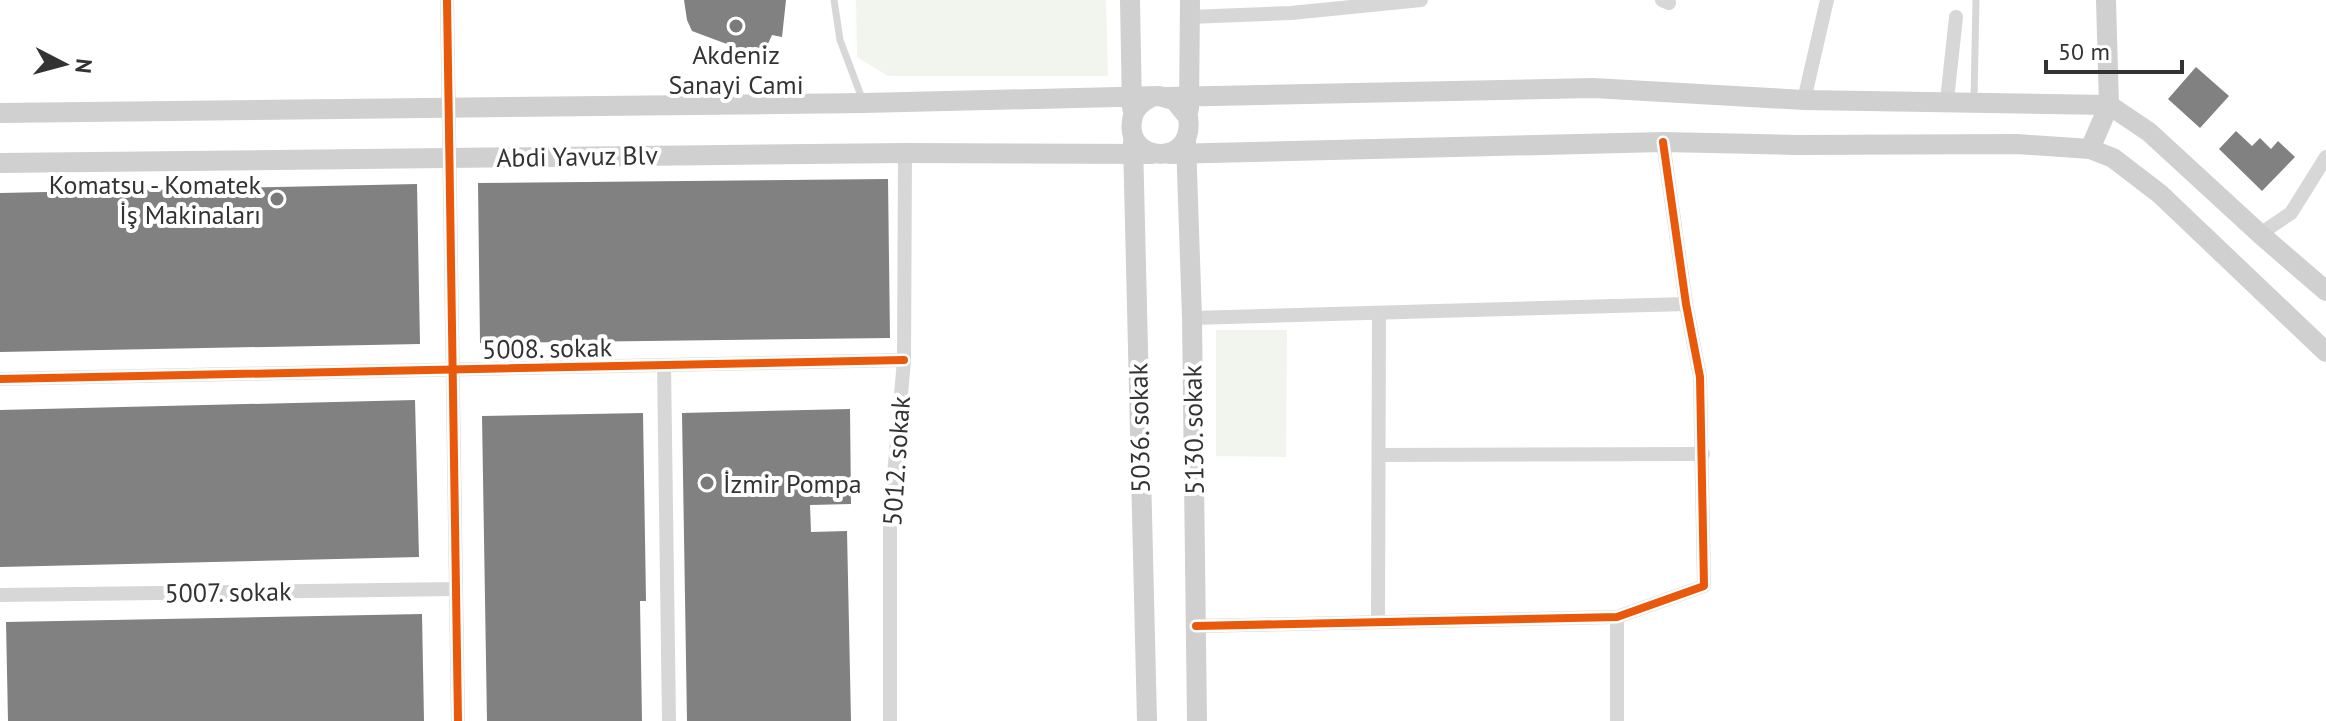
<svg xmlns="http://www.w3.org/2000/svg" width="2326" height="721" font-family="'PT Sans',sans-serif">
	<rect width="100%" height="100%" fill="#fff"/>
	<g fill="#f1f5ed">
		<path d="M856,0H1106L1108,76H888L857,57Z"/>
		<path d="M1216,330H1287L1286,457L1216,456Z"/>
	</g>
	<g fill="#818181">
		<path d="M684,0H786L782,37L772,35L762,57L708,37L692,31L687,20Z"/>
		<path d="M2196,67L2229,96L2200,128L2168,99Z"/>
		<path d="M2236,131L2252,146L2260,138L2271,149L2278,141L2295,157L2262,191L2219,149Z"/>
		<path d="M888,179L890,338L480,343L478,183Z"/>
		<path d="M417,184L420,344L0,352V193Z"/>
		<path d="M415,400L419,557L0,567V410Z"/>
		<path d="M850,409L851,504L810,505L811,532L847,531L851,721H687L682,413Z"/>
		<path d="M643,413L646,601H640L642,721H487L482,416Z"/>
		<path d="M422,614L424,721H8L6,622Z"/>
	</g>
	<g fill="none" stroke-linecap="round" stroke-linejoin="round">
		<g stroke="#d7d7d7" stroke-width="7">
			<path d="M834,0L840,40L863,101"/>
			<path d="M1974,101L1976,0"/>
		</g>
		<g stroke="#d7d7d7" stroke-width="14">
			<path d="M447,0L458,721"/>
			<path d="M1662,0L1669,3"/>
			<path d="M1190,17L1291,13L1421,0"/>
			<path d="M1804,100L1827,0"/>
			<path d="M1947,100L1956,17"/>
			<path d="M2260,234L2291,213L2326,157"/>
			<path d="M1192,318L1686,304"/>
			<path d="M664,365L669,721"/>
			<path d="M0,379L904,360"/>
			<path d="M1379,455L1703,454"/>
			<path d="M0,595L456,589"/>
			<path d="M1378,621L1379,314"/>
			<path d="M1196,626L1617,617L1704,586L1700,377L1686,304L1663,142"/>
			<path d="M890,721V521L904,360L905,153"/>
			<path d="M1617,721V617"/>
		</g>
		<g stroke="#d0d0d0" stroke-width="20">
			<path d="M1130,0L1132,108"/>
			<path d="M1167,97L1593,88L1804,100L2109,105L2149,132L2260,234L2326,291"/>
			<path d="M1189,109L1190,0"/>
			<path d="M0,113L864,103L1159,96L1174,100L1188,117C1196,168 1125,163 1132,121C1133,109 1141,102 1152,97"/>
			<path d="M1186,141L1192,318L1197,721"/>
			<path d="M1133,142L1147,721"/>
			<path d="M2090,149L2109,105L2106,0"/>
			<path d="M1169,154L1663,142L1797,145L2017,144L2090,149L2113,158L2160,194L2326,352"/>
			<path d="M0,163L905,153L1152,154"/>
		</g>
		<defs>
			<g id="cycleway">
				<path d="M447,0L458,721"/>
				<path d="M0,379L904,360"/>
				<path d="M1196,626L1617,617L1704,586L1700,377L1686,304L1663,142"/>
			</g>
		</defs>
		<use href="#cycleway" stroke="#fff" stroke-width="13"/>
		<use href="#cycleway" stroke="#e8590c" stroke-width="8"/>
	</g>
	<g fill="#7a7a7a" stroke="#fff" stroke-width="3">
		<circle cx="736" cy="26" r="8"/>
		<circle cx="277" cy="199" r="8"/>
		<circle cx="707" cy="483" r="8"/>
	</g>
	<g text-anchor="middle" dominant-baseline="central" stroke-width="8" stroke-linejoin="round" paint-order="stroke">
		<g font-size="26" fill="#333" stroke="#fff">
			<text x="736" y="54">Akdeniz<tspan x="736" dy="30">Sanayi Cami</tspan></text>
			<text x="261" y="184" text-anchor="end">Komatsu - Komatek<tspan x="261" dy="30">İş Makinaları</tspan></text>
			<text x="723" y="483" text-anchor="start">İzmir Pompa</text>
		</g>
		<g font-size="26" fill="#333" stroke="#fff">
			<text transform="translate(577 156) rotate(-1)">Abdi Yavuz Blv</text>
			<text transform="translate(547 348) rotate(-1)">5008. sokak</text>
			<text transform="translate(1139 428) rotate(-91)">5036. sokak</text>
			<text transform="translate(1193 430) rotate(-91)">5130. sokak</text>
			<text transform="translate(896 461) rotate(-86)">5012. sokak</text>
			<text transform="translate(228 592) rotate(-1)">5007. sokak</text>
		</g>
	</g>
	<g transform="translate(64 64) rotate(96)" stroke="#ffffff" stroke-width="6" paint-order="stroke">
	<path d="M0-6L14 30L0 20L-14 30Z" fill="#333333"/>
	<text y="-12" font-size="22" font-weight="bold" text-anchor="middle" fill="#333333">N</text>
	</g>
	<path d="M2046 60v12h136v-12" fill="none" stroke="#333333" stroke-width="4"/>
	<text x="2058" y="60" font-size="24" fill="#333333" stroke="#ffffff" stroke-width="6" paint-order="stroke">50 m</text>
</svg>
